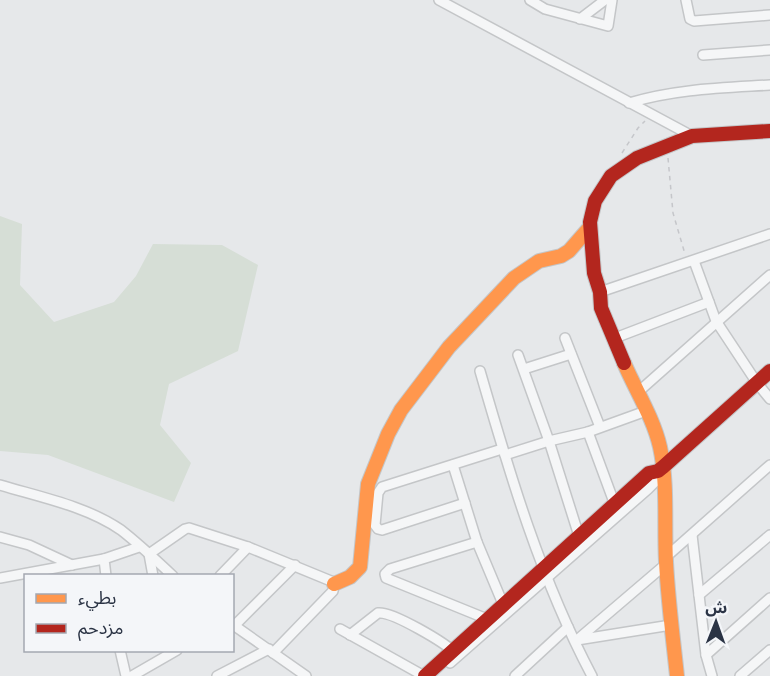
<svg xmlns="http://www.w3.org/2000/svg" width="770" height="676" font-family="Commissioner,'Noto Sans Arabic',sans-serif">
	<rect width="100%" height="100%" fill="#e6e8ea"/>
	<path fill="#d6ded6" d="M0,216L22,224L20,285L54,322L114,302L136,276L153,244L222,245L258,265L238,351L169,384L160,425L191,463L174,502L48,455L0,451Z"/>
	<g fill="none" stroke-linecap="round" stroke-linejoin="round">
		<defs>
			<g id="street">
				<path d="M439,0L692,136"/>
				<path d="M530,0L545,9L608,26L612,0"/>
				<path d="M686,0L690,19L694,21L770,15"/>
				<path d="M580,19L605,0"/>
				<path d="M703,55L770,50"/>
				<path d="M629,103C675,89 722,88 770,85"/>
				<path d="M694,261L716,321L757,383L770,399"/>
				<path d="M600,292L770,234"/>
				<path d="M565,338L600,427"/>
				<path d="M615,338L709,302"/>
				<path d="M518,355L549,441L579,536"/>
				<path d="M524,369L571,354"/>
				<path d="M480,371C510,475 541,580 592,676"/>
				<path d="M637,393L770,275"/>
				<path d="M588,432L615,505"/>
				<path d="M505,455L549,441L588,432L646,411"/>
				<path d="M453,465L477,542"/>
				<path d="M0,485C40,497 86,506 121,530C139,544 156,560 173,576"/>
				<path d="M465,503L382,530L378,529L375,525L378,493L382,487L502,449"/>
				<path d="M692,535L706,655L712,676"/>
				<path d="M0,537L29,545L72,565"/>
				<path d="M666,557L770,465"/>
				<path d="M106,576L104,559L139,547"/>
				<path d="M153,576L149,554L185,529L189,528L248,547L331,581L334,585L333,591L273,653"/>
				<path d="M220,576L248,547"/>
				<path d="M0,578L104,559"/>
				<path d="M699,595L770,535"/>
				<path d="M487,619L386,578L385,574L390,569L477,542L503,604"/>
				<path d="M232,624L306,676"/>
				<path d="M235,625L295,565"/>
				<path d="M340,629L424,676"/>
				<path d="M350,635L378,613C392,611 446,643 456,654"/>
				<path d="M577,640L666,564"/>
				<path d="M577,640L671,625"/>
				<path d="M120,650L126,676"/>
				<path d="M706,655L770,598"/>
				<path d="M450,663L648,489L656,481L658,471"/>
				<path d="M132,676L177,650"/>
				<path d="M217,676L269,649"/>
				<path d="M515,676L568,627"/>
				<path d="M740,676L770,650"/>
			</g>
			<g id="slow">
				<path d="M624,363C636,391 653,417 660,447C668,484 664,524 666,562C668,600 673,638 677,676"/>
				<path d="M334,584L350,577L360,567L368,484L388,434L401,410L449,347L514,278L539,261L561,256L569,251L590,227"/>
			</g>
			<g id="jam">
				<path d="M624,363L601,308L600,292L594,273L590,222L595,201L611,176L637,158L692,136L770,131"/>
				<path d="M425,676L649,473L658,471L663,467L770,371"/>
			</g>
		</defs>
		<use href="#street" stroke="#c4c6c8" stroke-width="12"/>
		<use href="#slow" stroke="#c4c6c8" stroke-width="16"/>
		<use href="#jam" stroke="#c4c6c8" stroke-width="16"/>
		<g stroke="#c5c6ca" stroke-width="1.5" stroke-dasharray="4.5 4.5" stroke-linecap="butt">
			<path d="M622,153L638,128L645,121"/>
			<path d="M668,158L673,213L685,254"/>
		</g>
		<use href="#street" stroke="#f5f6f7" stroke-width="9"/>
		<use href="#slow" stroke="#ff974d" stroke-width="14"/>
		<use href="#jam" stroke="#b3261e" stroke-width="14"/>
	</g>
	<rect x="24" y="574" width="210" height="78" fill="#f4f6f9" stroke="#a4a8b1" stroke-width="1.5"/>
	<rect x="36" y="594" width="30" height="9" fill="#ff974d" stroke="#a4a8b1" stroke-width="1.5"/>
	<text x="78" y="604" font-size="18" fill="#2b3445">بطيء</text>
	<rect x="36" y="624" width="30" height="9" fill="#b3261e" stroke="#a4a8b1" stroke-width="1.5"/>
	<text x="78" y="634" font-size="18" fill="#2b3445">مزدحم</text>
	<g transform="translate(716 622) rotate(1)" stroke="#f4f6f9" stroke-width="4.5" paint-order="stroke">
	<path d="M0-4.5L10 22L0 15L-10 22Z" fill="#2b3445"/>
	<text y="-9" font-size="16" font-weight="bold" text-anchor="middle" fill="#2b3445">ش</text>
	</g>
</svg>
